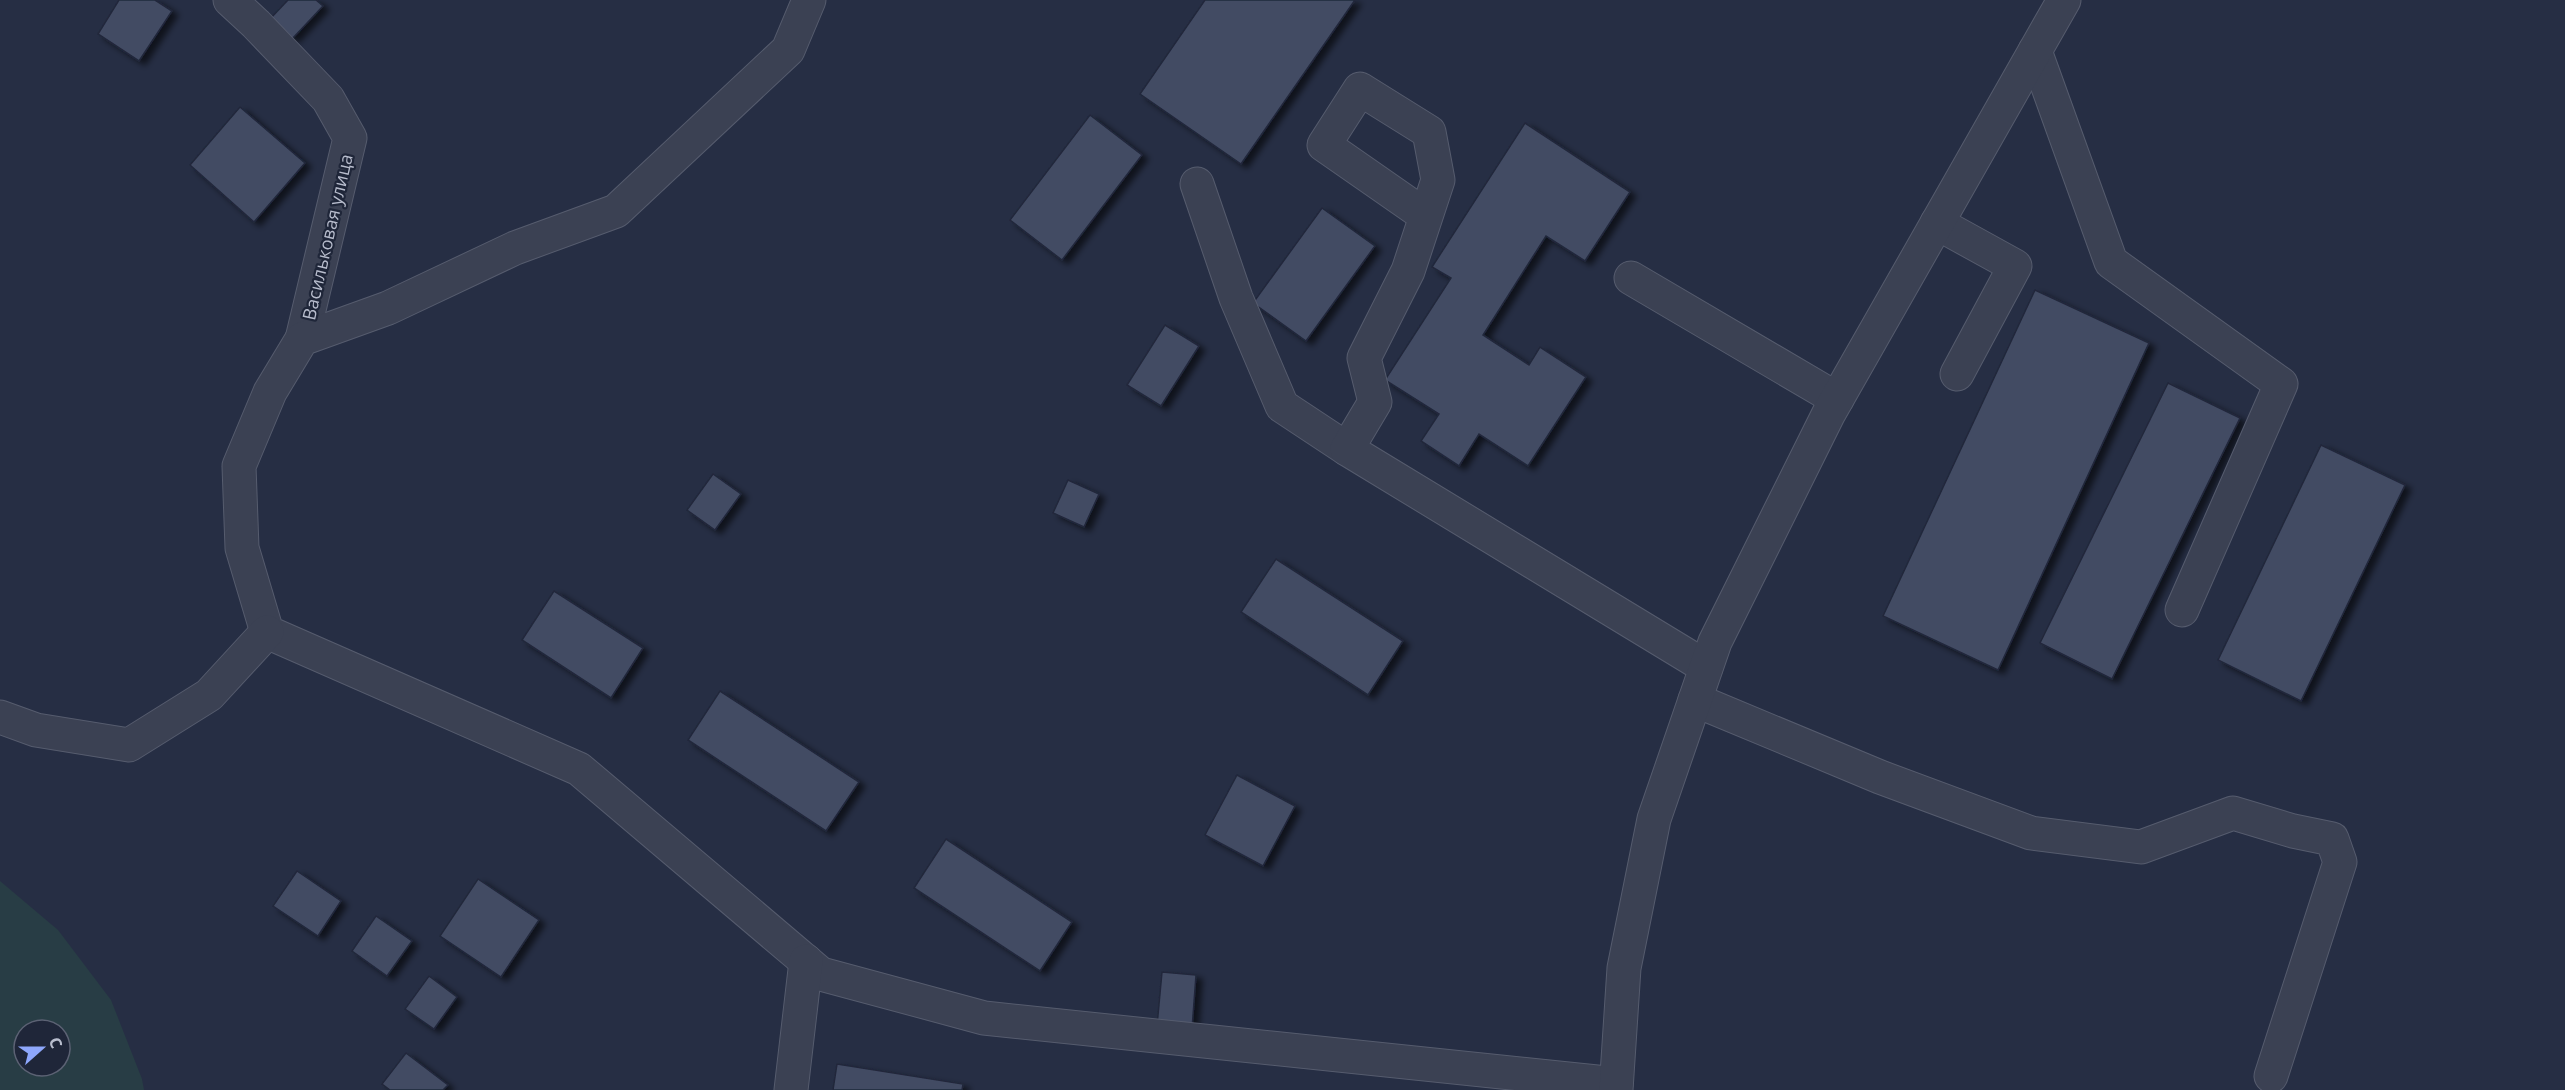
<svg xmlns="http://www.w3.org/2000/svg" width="2565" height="1090" font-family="'Open Sans',sans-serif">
	<defs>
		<filter id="shadow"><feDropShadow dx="6" dy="4" stdDeviation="3" flood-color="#0009"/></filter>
	</defs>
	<rect width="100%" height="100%" fill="#262e44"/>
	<path fill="#283d45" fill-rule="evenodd" d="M0,881L58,930L111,1000L142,1079L144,1090H0ZM24,1030H60V1066H24Z"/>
	<g fill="#424b64" stroke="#21283b" stroke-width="1.5" filter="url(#shadow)">
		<path d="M119,0H155L172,11L139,61L98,34Z"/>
		<path d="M288,0H316L323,6L292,39L270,19Z"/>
		<path d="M1205,0H1355L1241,164L1140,94Z"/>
		<path d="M240,107L305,163L254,222L190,165Z"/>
		<path d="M1090,115L1142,155L1062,260L1010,220Z"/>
		<path d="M1525,123L1630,192L1585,261L1546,236L1483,335L1529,365L1540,347L1586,377L1528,466L1479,434L1459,466L1421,441L1439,414L1385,380L1451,278L1432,267Z"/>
		<path d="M1322,208L1375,246L1306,341L1253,303Z"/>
		<path d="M2035,290L2149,343L1998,670L1883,616Z"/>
		<path d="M1165,325L1199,346L1161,406L1127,385Z"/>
		<path d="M2168,383L2240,418L2112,679L2040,643Z"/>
		<path d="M2321,445L2405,485L2301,701L2218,660Z"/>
		<path d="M713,474L741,494L715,530L687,510Z"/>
		<path d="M1068,480L1099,494L1084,527L1053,513Z"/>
		<path d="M1276,559L1403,641L1368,695L1241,612Z"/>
		<path d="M554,591L643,648L611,698L522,640Z"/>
		<path d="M720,691L859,782L826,831L688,740Z"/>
		<path d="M1237,775L1295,806L1263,866L1205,835Z"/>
		<path d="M946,839L1072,922L1040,971L914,888Z"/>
		<path d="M297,871L341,901L318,936L273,906Z"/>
		<path d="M478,879L539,920L501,977L440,936Z"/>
		<path d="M376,916L412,941L387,976L352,951Z"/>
		<path d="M1162,972L1196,975L1192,1029L1157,1026Z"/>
		<path d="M429,976L457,997L434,1029L405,1009Z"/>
		<path d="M406,1053L448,1085L443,1090H390L382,1084Z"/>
		<path d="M837,1064L963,1084L962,1090H833Z"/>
	</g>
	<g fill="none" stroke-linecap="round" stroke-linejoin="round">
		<defs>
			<g id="minor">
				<path d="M230,0L256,24L328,99L350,138L302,339"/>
				<path d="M809,0L788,50L616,211L515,248L388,308L302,339L270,392L239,466L242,548L267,632L579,769L821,974L984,1018L1616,1084"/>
				<path d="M2035,51L2111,262L2281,384L2182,610"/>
				<path d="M1197,184L1236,298L1282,406L1347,449"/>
				<path d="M1426,216L1324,145L1360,89L1429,132L1438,180L1408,271L1364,358L1375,402L1347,449L1706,667"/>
				<path d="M1937,223L2015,266L1957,374"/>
				<path d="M1631,278L1837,399"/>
				<path d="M1695,700L1880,777L2031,833L2141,847L2233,813L2293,831L2332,839L2340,862L2271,1076"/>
				<path d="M0,717L36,730L129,745L209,695L267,632"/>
				<path d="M791,1090L806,961"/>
				<path d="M1616,1090L1624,968L1654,819L1715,642L1829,413L2064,0"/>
			</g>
		</defs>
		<use href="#minor" stroke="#565c6e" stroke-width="35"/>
		<use href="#minor" stroke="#3b4153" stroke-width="33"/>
	</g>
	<g text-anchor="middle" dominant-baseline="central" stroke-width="4.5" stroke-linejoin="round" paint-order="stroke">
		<g font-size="18" fill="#b8bdcd" stroke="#1f2639">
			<text transform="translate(327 237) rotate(-77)">Васильковая улица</text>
		</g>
	</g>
	<g transform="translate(42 1048) rotate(69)"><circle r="28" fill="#1f2639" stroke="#5c6274" stroke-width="1.5"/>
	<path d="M0-4.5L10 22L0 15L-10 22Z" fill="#8ea7fb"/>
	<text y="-9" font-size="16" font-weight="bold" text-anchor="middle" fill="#b8bdcd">С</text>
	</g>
</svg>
